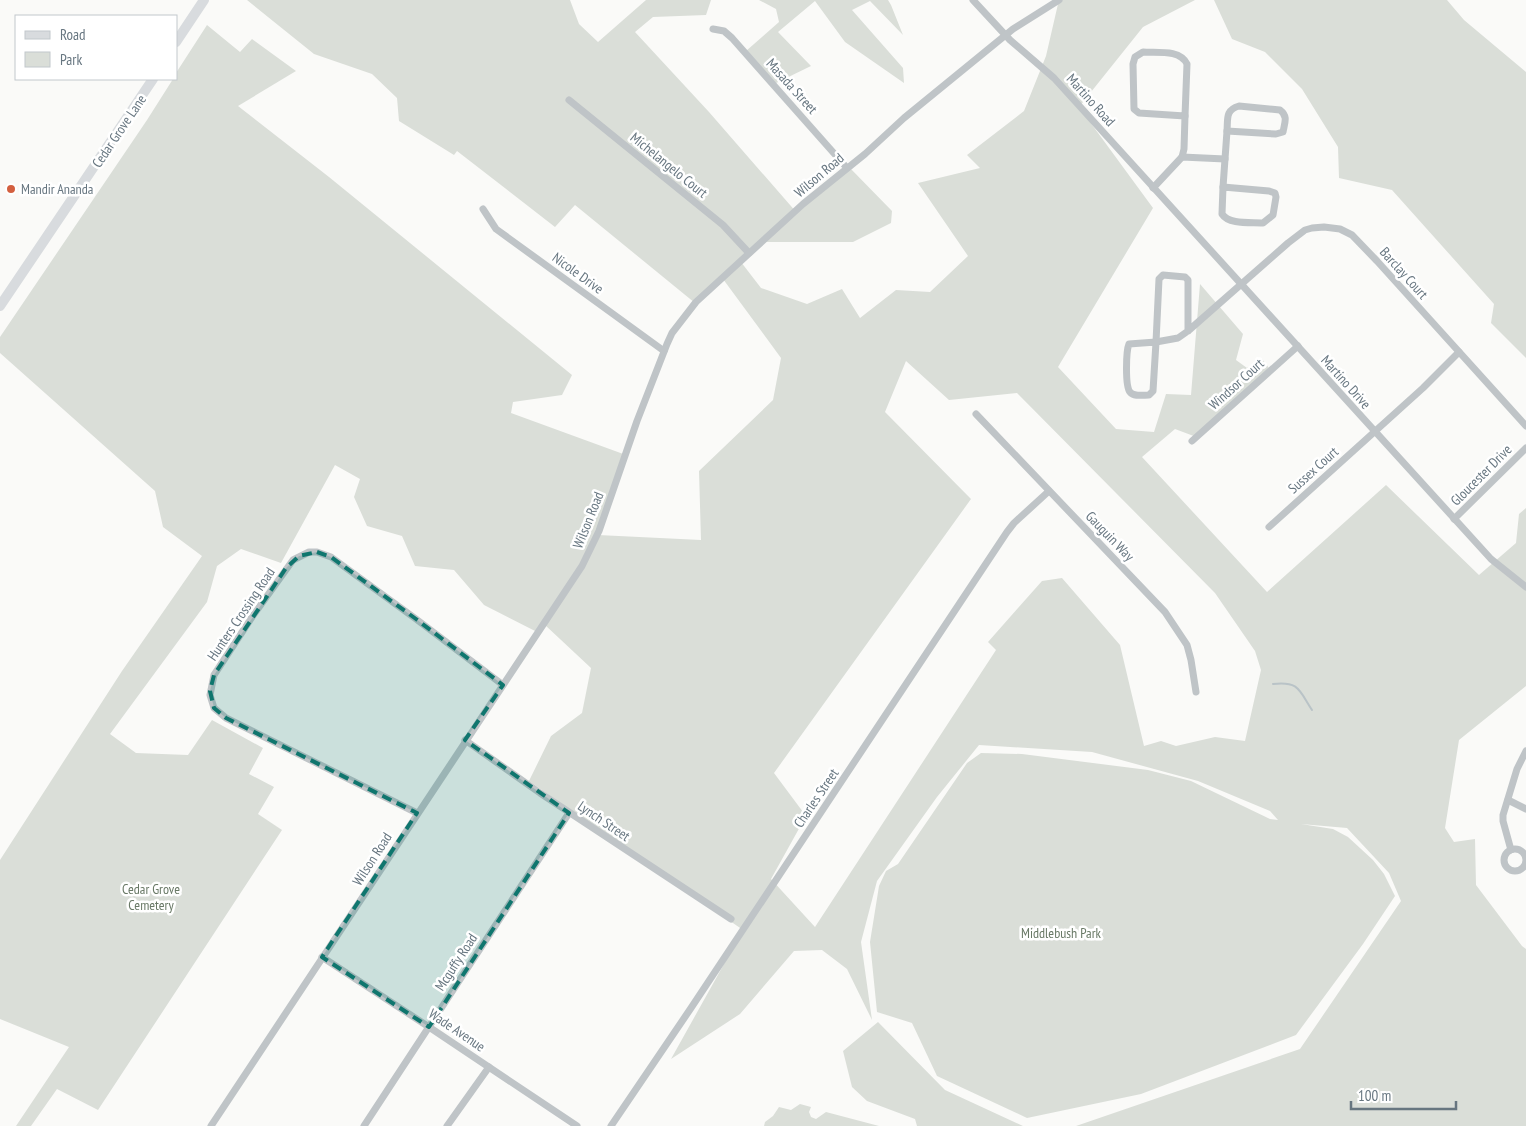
<svg xmlns="http://www.w3.org/2000/svg" width="1526" height="1126" font-family="'PT Sans Narrow',sans-serif">
	<rect width="100%" height="100%" fill="#fafaf8"/>
	<g fill="#daded8" fill-rule="evenodd">
		<path d="M247,0H570L579,24L598,42L646,0H711L706,15L653,17L635,32L709,112L797,213L849,167L892,211L891,223L853,242H764L741,262L761,288L807,304L842,289L860,318L896,290L930,292L968,256L918,183L980,168L967,155L1024,111L1046,56L1058,4L1056,0H1195L1143,27L1079,107L1153,208L1058,367L1116,429L1154,432L1166,394L1191,395L1200,284L1243,334L1236,360L1247,368L1262,359L1272,372L1199,438L1175,429L1142,457L1267,592L1386,485L1479,575L1516,543L1519,514L1526,508V686L1459,740L1445,828L1454,842L1475,839L1476,885L1522,946L1526,949V1126H1076L1300,1049L1401,901L1389,873L1347,828L1301,824L1333,829L1348,837L1373,860L1384,874L1395,896L1363,944L1296,1035L1141,1094L1027,1118L937,1076L912,1023L877,1012L870,942L879,886L886,871L898,864L967,763L981,753L1022,754L1148,770L1191,781L1270,819L1278,820L1270,811L1198,781L1092,752L979,745L937,797L877,881L861,942L872,1020L847,969L822,950L794,951L740,1014L671,1059L743,930L529,781L551,736L582,713L591,668L545,625L539,633L484,605L454,570L415,566L402,536L367,526L354,497L360,479L335,465L281,563L241,549L217,566L207,602L110,734L136,753L188,755L212,720L263,748L249,774L274,787L258,814L282,830L98,1110L57,1089L31,1126H16L69,1047L0,1019V860L122,671L202,556L163,527L155,491L0,353V337L147,120L173,79H176V73L207,25L240,52L252,39L296,71L238,106L329,177L572,375L562,395L513,402L511,413L626,455L598,535L701,540L699,471L773,400L781,358L723,279L695,303L575,205L555,227L457,151L454,155L399,121L397,98L372,74L314,54ZM906,361L949,400L1017,393L1215,593L1255,651L1261,670L1245,741L1215,737L1176,746L1161,741L1144,746L1120,645L1062,578L1042,581L988,642L996,650L815,927L771,879L806,816L774,773L971,499L885,412Z"/>
		<path d="M759,0H888L891,5L903,35L870,1L852,10L903,68L904,83L845,42L815,1L778,32L811,66L774,84L746,51L779,22L776,9Z"/>
		<path d="M1214,0H1447L1464,20L1526,72V358L1491,323L1494,304L1392,190L1339,178L1338,147L1302,89L1265,52L1232,39Z"/>
		<path d="M878,1022L945,1090L1023,1126H917L915,1119L867,1101L852,1087L843,1051Z"/>
		<path d="M800,1104L811,1107L809,1112L811,1117L816,1119L826,1112L879,1126H764L765,1122L773,1116L779,1107L791,1110Z"/>
	</g>
	<g fill="none" stroke-linecap="round" stroke-linejoin="round">
		<path stroke="#b9c3c7" stroke-width="2" d="M1273,684C1299,681 1299,690 1312,710"/>
		<g stroke="#bfc4c7" stroke-width="7">
			<path d="M973,0L1010,40L1054,78L1491,559L1526,587"/>
			<path d="M713,29L724,31L732,38L847,168"/>
			<path d="M1143,52C1157,53 1180,49 1187,64L1185,116L1139,113L1134,109L1133,64L1135,57Z"/>
			<path d="M569,100L723,225L749,253"/>
			<path d="M1239,106L1280,110C1288,116 1285,122 1283,132L1276,134L1227,131C1228,119 1225,110 1239,106Z"/>
			<path d="M1182,157L1184,149L1185,116"/>
			<path d="M1223,187L1269,191L1275,193L1276,197L1273,215L1263,223C1251,222 1229,225 1222,214Z"/>
			<path d="M1223,187L1227,131"/>
			<path d="M1153,188L1182,157L1225,159"/>
			<path d="M483,209L496,229L664,351"/>
			<path d="M1188,331V280L1185,277L1163,275L1159,279L1156,342L1178,338L1188,331L1288,243L1305,230L1312,228L1324,227L1340,229L1352,235L1377,261L1526,426"/>
			<path d="M1156,342L1153,391L1149,395C1143,395 1134,397 1130,392C1125,386 1126,351 1129,344Z"/>
			<path d="M976,414L1165,612L1187,645L1191,660L1196,692"/>
			<path d="M1192,441L1298,346"/>
			<path d="M1454,519L1526,448"/>
			<path d="M1269,527L1423,388L1459,352"/>
			<path d="M465,740L540,793L731,919"/>
			<path d="M1508,800L1526,809"/>
			<path d="M417,813L226,718L214,708L210,695L214,675L252,617L293,560L309,552H317L331,557L416,619L503,685"/>
			<circle cx="1515" cy="860" r="11"/>
			<path d="M1511,850L1503,821V815L1517,769L1526,751"/>
			<path d="M322,957L429,1027L577,1126"/>
			<path d="M211,1126L582,566L599,531L637,421L667,344L672,333L696,302L803,204L865,154L904,118L1013,29L1059,0"/>
			<path d="M364,1126L569,813"/>
			<path d="M447,1126L489,1067"/>
			<path d="M611,1126L691,1008L1007,532L1014,523L1049,491"/>
		</g>
		<g stroke="#d8dbde" stroke-width="10">
			<path d="M176,42L204,0"/>
			<path d="M0,306L153,79"/>
		</g>
	</g>
	<path fill="#0f766e" fill-opacity="0.2" stroke="#0f766e" stroke-width="4" stroke-dasharray="10 6" stroke-linejoin="round" d="M317,552L331,557L416,619L503,685L465,740L569,813L429,1027L322,957L417,813L226,718L214,708L210,691L214,675L286,568L299,556Z"/>
	<circle fill="#d35f3f" stroke="#fff" stroke-width="2" cx="11" cy="189" r="5"/>
	<g text-anchor="middle" dominant-baseline="central" stroke-width="5" stroke-linejoin="round" paint-order="stroke">
		<g font-size="14" fill="#677680" stroke="#fff">
			<text transform="translate(792 86) rotate(48)">Masada Street</text>
			<text transform="translate(1091 100) rotate(48)">Martino Road</text>
			<text transform="translate(119 131) rotate(-56)">Cedar Grove Lane</text>
			<text transform="translate(669 165) rotate(39)">Michelangelo Court</text>
			<text transform="translate(819 175) rotate(-40)">Wilson Road</text>
			<text transform="translate(578 273) rotate(36)">Nicole Drive</text>
			<text transform="translate(1404 273) rotate(48)">Barclay Court</text>
			<text transform="translate(1346 382) rotate(48)">Martino Drive</text>
			<text transform="translate(1236 384) rotate(-42)">Windsor Court</text>
			<text transform="translate(1313 470) rotate(-42)">Sussex Court</text>
			<text transform="translate(1481 475) rotate(-45)">Gloucester Drive</text>
			<text transform="translate(588 520) rotate(-68)">Wilson Road</text>
			<text transform="translate(1110 536) rotate(46)">Gauguin Way</text>
			<text transform="translate(241 614) rotate(-56)">Hunters Crossing Road</text>
			<text transform="translate(816 798) rotate(-56)">Charles Street</text>
			<text transform="translate(604 821) rotate(34)">Lynch Street</text>
			<text transform="translate(372 859) rotate(-57)">Wilson Road</text>
			<text transform="translate(456 962) rotate(-57)">Mcguffy Road</text>
			<text transform="translate(457 1030) rotate(34)">Wade Avenue</text>
		</g>
		<g font-size="14" fill="#677680" stroke="#fff" text-anchor="start">
			<text x="21" y="189">Mandir Ananda</text>
		</g>
		<g font-size="14" fill="#697966" stroke="#fff">
			<text x="151" y="889">Cedar Grove<tspan x="151" dy="16">Cemetery</tspan></text>
			<text x="1061" y="933">Middlebush Park</text>
		</g>
	</g>
	<rect x="15" y="15" width="162" height="65" fill="#ffffff" stroke="#c2c8cc"/>
	<rect x="25" y="31" width="25" height="8" fill="#d8dbde" stroke="#c2c8cc"/>
	<text x="60" y="40" font-size="15" fill="#677680">Road</text>
	<rect x="25" y="52" width="25" height="15" fill="#daded8" stroke="#c2c8cc"/>
	<text x="60" y="65" font-size="15" fill="#677680">Park</text>
	<path d="M1351 1101v8h105v-8" fill="none" stroke="#677680" stroke-width="2.5"/>
	<text x="1358" y="1101" font-size="15" fill="#677680" stroke="#ffffff" stroke-width="4" paint-order="stroke">100 m</text>
</svg>
